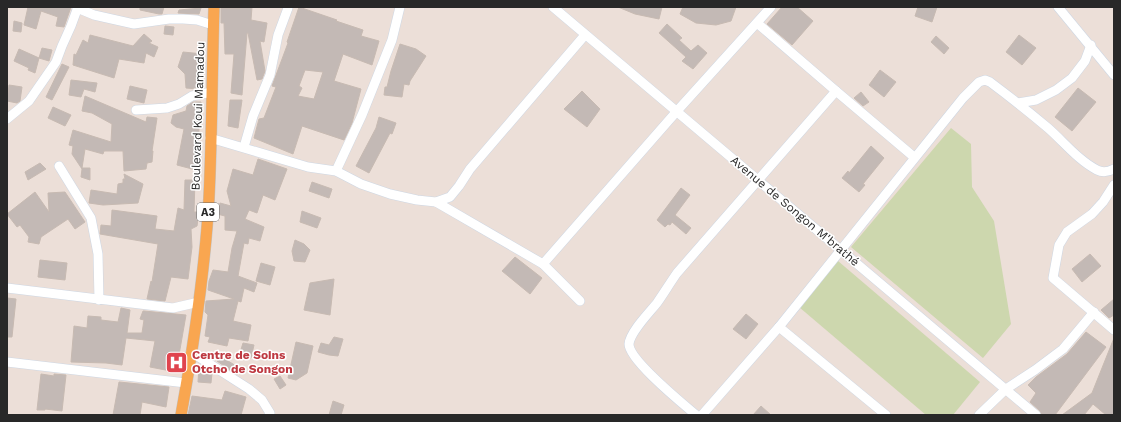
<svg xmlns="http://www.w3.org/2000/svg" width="1121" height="422" font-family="'Work Sans',sans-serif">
	<rect width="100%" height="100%" fill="#ecdfd8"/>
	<g fill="#cdd7ae">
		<path d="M951,128L971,144L972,187L994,221L1011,324L983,358L851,247Z"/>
		<path d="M838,261L980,382L953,415H926L799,307Z"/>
	</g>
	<g fill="#c3b9b5" stroke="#c7bab2" fill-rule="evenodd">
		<path d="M28,7L33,8L71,7L64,27L56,26L58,17L41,11L36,29L24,25Z"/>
		<path d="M140,7H164L162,14H159L140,10Z"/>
		<path d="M240,7H252L251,20L267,23L264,42L260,41L265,71L262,79L257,80L248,33H247L242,95L231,93L234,54H225L224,23H221V8H240Z"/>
		<path d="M299,7L337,20L336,21L363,30L361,36L379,41L372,65L343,54L334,81L361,89L352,123L344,140L302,126L293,154L254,138L259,119L264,118L276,87L272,86L288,43L287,42ZM305,70L323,72L314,99L298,96L302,88L299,86Z"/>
		<path d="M618,7H662L659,19L635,14Z"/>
		<path d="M683,7H736L731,21L716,25L696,23L680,14Z"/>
		<path d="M782,7H797L813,21L792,45L767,24Z"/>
		<path d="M918,7H937L932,22L915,16Z"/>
		<path d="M201,8L199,14L178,13L179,10Z"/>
		<path d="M14,21L22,23L21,32L13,31Z"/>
		<path d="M667,24L682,38L679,40L691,51L698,45L707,53L693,69L682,61L686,57L659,33Z"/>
		<path d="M165,26L174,27L173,35L164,34Z"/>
		<path d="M144,34L152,41L149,43L158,47L154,57L146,53L144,63L119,59L114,78L73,65L74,54L76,55L83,40L88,43L90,35L133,46Z"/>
		<path d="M1019,35L1036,48L1022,65L1006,52Z"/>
		<path d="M936,36L949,48L944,54L931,42Z"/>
		<path d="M400,44L416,49L426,56L410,81L409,85L404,84L402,97L384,95L385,87H387L391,71Z"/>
		<path d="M42,48L52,50L49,61L39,58L35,73L28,70L29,68L14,61L19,49L39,58Z"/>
		<path d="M183,52L203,54L198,89L186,88L185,74L178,67Z"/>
		<path d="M62,64L69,67L52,100L46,97Z"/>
		<path d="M880,70L896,82L884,97L869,85Z"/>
		<path d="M71,80L97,83L95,92L84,89L81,97L69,95Z"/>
		<path d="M9,85L22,87L20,101L17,103L7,101Z"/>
		<path d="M130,86L147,90L144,103L127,99Z"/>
		<path d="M1078,88L1096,102L1072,131L1055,117Z"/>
		<path d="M582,91L600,109L587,127L564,109Z"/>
		<path d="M861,92L869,102L863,106L854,98Z"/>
		<path d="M85,96L146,122L147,117L157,118L152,151H153L152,162L147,163L146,169L124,171L123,151H104L103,154L85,149L82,168H90V180L81,177L82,169L72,154L73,146L69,145L73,130L111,142L112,124L92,113L82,111Z"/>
		<path d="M230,100H242L238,128L228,126Z"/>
		<path d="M193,102H201L196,170L177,165L184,129L176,127L171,123L173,115L186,111L187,106Z"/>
		<path d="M53,107L71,115L65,126L48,118Z"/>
		<path d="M379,117L396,123L392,134L390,133L369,173L356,166L376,128Z"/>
		<path d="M871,146L884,158L863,184L865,185L859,192L842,178L848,171L849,173Z"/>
		<path d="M258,159L287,169L275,200L263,195L257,213L249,210L245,219L264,227L260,241L249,238L248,244L244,243L238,276L257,283L254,292L244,288L241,302L238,301L233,321L251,325L248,341L229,338L227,346L208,342L210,337L205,336L208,315L205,312L206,301L234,299L208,290L209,281L213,270L228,272L232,248L237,231L225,230V216L217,214L220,203L231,206L227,191L233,169L253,175Z"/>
		<path d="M40,163L46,169L28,180L25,172Z"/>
		<path d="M124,174L143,184L138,203L103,205L89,203L91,190L117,194L118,184L123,183V179H125Z"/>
		<path d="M185,180H195L194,212H199L197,226L191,229L192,247L188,279L171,277L165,301L147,299L151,281L152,282L158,244L100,234L101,225L111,226L112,210L157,216L155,229L174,231L178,208L184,210Z"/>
		<path d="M312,182L332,189L329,198L309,191Z"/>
		<path d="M681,188L690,195L675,215L691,228L686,234L672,222L670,225L668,224L665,227L657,220Z"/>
		<path d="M35,192L49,212L48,193L65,192L85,222L75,229L68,219L41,237L39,244L28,242L29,237L20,225L17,227L7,214Z"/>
		<path d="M302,211L321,218L317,228L300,222Z"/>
		<path d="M295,240L304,244L310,250L305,262L294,261L292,251Z"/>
		<path d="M1090,254L1101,266L1082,282L1072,269Z"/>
		<path d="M515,257L542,278L530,294L502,271Z"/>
		<path d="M40,260L67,263L65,280L38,277Z"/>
		<path d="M261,263L275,267L270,285L256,281Z"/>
		<path d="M334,279L330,315L304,310L310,283Z"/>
		<path d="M7,298L16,299L12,337H7Z"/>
		<path d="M1114,299V315L1109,318L1101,310Z"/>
		<path d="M121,308L130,310L127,333H142L144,320L140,319L143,311H144L186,315L176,372L150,367L155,341L126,338L122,365L106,363L71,362L74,326L87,328L88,316L101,317V320L118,322Z"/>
		<path d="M746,314L758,324L746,339L733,329Z"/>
		<path d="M1086,332L1106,347L1055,415H1042L1040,411L1030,402L1036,393L1028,385L1036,377L1067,354Z"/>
		<path d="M334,337L343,339L338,356L329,355L318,352L321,343L329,345Z"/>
		<path d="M1114,338V415H1106L1093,404L1084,415H1062L1092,393Z"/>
		<path d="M296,342L313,346L307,373L296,380L288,378Z"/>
		<path d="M243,343L254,345L251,358L239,356Z"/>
		<path d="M220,356L241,369L237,375L217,361Z"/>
		<path d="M199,367L204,368L212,373L211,383L198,382Z"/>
		<path d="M41,374L54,376V374L66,375L62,411L45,409V410H37Z"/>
		<path d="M280,376L286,385L280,389L274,379Z"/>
		<path d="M119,382L169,387L166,407L142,402L140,415H113Z"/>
		<path d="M225,391L246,397L241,415H188L192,396L222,400Z"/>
		<path d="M333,401L344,405L341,415H329Z"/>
		<path d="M761,406L771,415H753Z"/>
	</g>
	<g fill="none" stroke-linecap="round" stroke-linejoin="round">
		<defs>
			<g id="minor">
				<path d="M553,7L1036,415"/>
				<path d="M1058,7L1114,75"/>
				<path d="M77,8L94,15L134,24L169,19H183L197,20L213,25"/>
				<path d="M757,23L836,91L914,157"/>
				<path d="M1018,103L1036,100L1056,90L1072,78L1085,61L1091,45"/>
				<path d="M136,110L167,108L179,104L192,96L212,92"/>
				<path d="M7,119L29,101L56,62L62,46L71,26L78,7"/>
				<path d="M210,138L308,167L336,171L361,184L390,194L417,200L436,202L450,197L459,186L470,169L585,35"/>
				<path d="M244,147L253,116L270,75L278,35L288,8"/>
				<path d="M59,166L91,218L98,254L99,300"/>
				<path d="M336,171L362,115L392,40L400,7"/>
				<path d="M1114,185L1103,202L1092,214L1067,232L1059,245L1053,278L1114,330"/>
				<path d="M436,202L543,264L580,301"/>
				<path d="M543,264L677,111L771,7"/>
				<path d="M7,288L173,308L199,302"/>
				<path d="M779,327L886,415"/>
				<path d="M191,352L249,389L262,400L270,413L269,415"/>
				<path d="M7,362L186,383"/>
				<path d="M696,415C682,403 629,360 629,344C630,332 649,313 657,303C664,293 670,283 677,273L836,91"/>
				<path d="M702,415L779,327L963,98L979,82L985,80L990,82C1010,97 1029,112 1048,128C1064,142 1078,160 1097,170C1103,173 1108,172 1114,169"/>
				<path d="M979,415L1006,389L1035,370L1063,349L1094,312"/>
			</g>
			<path id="major" d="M181,415C194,343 205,271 209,198C212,135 212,71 214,7"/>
		</defs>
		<use href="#minor" stroke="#ced7e3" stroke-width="10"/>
		<use href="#major" stroke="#c3c3c3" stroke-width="12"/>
		<use href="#minor" stroke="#fff" stroke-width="9"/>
		<use href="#major" stroke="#f9a650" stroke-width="11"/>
	</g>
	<defs>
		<symbol id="hospital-square" viewBox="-11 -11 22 22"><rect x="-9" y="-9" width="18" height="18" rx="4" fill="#e0444e" stroke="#fff"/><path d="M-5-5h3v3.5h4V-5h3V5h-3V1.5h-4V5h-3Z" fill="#fff"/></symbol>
	</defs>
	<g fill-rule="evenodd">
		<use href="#hospital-square" x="164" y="350" width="25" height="25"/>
	</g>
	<g text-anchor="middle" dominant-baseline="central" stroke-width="3" stroke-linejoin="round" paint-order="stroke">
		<rect fill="#fff" stroke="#686868" stroke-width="1" x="197" y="203" width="22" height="18" rx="3"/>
		<g font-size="11" font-weight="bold" fill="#282828">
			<text x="208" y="212">A3</text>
		</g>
		<g font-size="12" fill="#282828" stroke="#fff">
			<text transform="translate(198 116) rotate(-88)">Boulevard Koui Mamadou</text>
			<text transform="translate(795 211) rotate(40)">Avenue de Songon M'brathé</text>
		</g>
		<g font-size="12" font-weight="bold" fill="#be3a42" stroke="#fff" text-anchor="start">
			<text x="192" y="355">Centre de Soins<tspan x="192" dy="14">Otcho de Songon</tspan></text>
		</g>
	</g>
	<rect width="1121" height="422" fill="none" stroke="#282828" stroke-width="16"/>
</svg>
